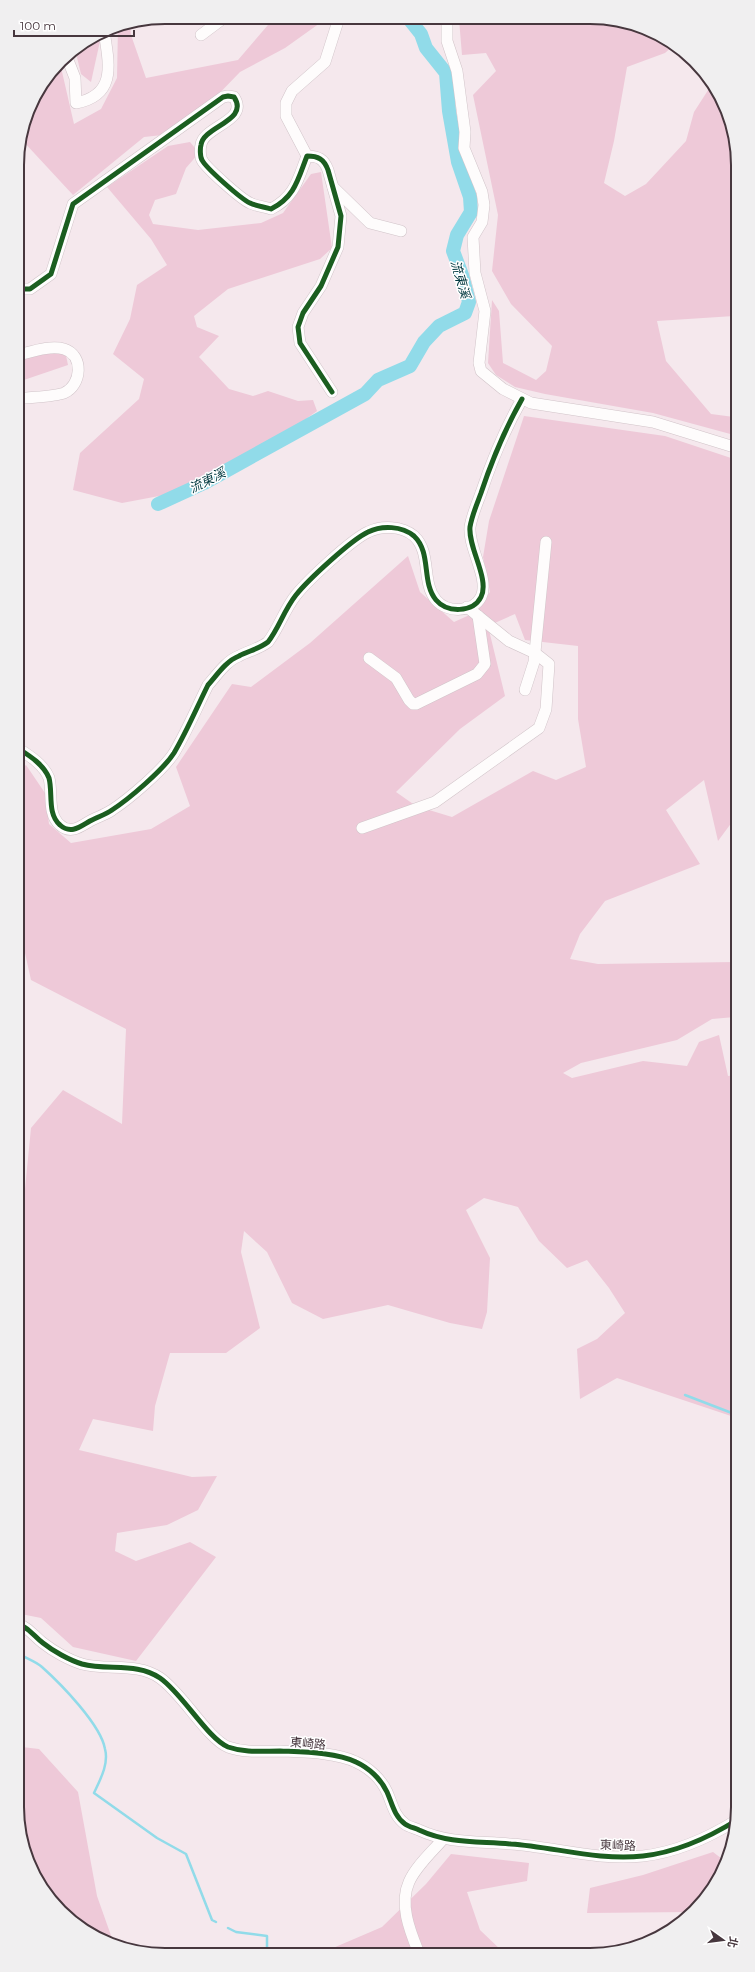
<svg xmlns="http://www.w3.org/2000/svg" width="755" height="1972" font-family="Montserrat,'Noto Sans TC',sans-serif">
	<rect width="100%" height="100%" fill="#f5e8ed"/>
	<g fill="#eec9d8" fill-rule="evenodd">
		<path d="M274,18H327L285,48L240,72L181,133L144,137L73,195L22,140L32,100L60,63L74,124L101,109L117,78L118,26L130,24L131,35L146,78L238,60Z"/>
		<path d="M459,19L618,20L655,32L674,45L665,53L627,67L614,141L604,183L625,196L646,184L686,141L694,112L712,84L718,91L733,127L734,316L657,321L666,361L711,414L734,417V435L653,413L545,394L515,387L496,375L488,363L492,300L499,311L503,363L536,380L546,371L552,346L511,304L492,271L498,215L473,95L496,71L486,53L462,55Z"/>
		<path d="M102,32L91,82L81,74L75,49Z"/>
		<path d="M190,142L199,153L186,168L176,194L155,200L149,215L153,224L198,230L261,223L283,213L311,174L321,172L332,248L320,259L228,289L194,316L197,327L219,336L199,357L229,389L253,396L268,391L298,401L313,400L317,411L212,486L122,503L73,490L80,453L139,399L144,379L113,354L130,319L137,285L167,265L151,239L107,187L168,146Z"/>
		<path d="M64,346L68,365L18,382V351Z"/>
		<path d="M524,416L665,436L734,459L735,818L718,841L704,780L666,810L700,864L605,901L580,934L570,959L598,964L735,962V1017L712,1019L677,1040L581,1063L563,1073L572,1078L643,1061L687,1066L699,1042L719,1035L728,1076L736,1075L737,1418L617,1378L580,1399L577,1349L597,1339L625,1313L609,1288L587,1260L567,1268L539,1241L518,1207L484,1198L466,1210L490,1258L487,1312L482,1329L450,1323L388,1305L323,1319L292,1303L267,1252L244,1231L241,1252L260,1328L226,1353H170L155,1406L153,1431L93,1419L79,1450L192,1477L217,1476L198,1510L167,1525L117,1533L115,1551L136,1561L190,1542L216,1557L136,1661L73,1647L41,1618L21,1614L20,1251L25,1189L31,1128L63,1090L122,1124L126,1029L31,980L19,926V771L26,765L45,793L49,824L71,843L151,829L190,806L176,767L232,684L251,687L310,643L408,556L420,592L454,622L474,613L490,592L483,557L489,521ZM515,614L525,640L578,646V719L586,767L556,780L533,771L452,817L416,806L396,792L460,729L505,696L488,626Z"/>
		<path d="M22,1747L39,1749L78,1792L97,1896L114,1944L100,1940L67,1918L37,1881L22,1845Z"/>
		<path d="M713,1852L726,1862L707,1897L691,1912L587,1913L590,1888L643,1875Z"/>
		<path d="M451,1854L529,1863L527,1881L467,1892L480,1930L502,1951H326L382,1927L426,1884Z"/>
	</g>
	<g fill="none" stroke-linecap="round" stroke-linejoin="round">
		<g stroke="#91dbe9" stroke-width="2.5">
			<path d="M685,1395L737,1415"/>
			<path d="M21,1655C28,1659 37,1662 42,1667C61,1684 101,1725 105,1749C109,1764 100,1780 94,1793L157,1838L186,1854L212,1920L216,1922"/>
			<path d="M228,1928L236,1932L267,1936V1952"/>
		</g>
		<path stroke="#91dbe9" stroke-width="14" d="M158,504L204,483L365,394L378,380L410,366L424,342L439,326L465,313L469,302L462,275L453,251L457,235L471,212L470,197L458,162L449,111L446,73L426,48L421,34L409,19"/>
		<defs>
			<g id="minor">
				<path d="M447,19V41L457,71L465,132L464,148L482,192L484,205L482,222L473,237L475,273L485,311L479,363L481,371L503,389L531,403L653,422L734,447"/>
				<path d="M201,35L225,17"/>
				<path d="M66,55L75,78L76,103C117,95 109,64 104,31"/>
				<path d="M307,156L286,116V103L292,91L325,62L339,18"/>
				<path d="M333,187L370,223L401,231"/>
				<path d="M18,289H30L51,274L73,204L223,97L228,96L234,97C250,121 203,126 201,145C200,148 200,157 202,160C206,168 241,199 250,203C256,206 265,207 271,209C295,197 298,179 307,156C318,156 324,159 328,170L341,216L338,247L321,286L303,313L298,327L300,343L332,392"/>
				<path d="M18,355C31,352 50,345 64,349C84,355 82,385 64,393C54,397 30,397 18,399"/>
				<path d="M369,658L396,678L409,700L413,704H416L477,674L485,664L478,616"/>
				<path d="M525,690L534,662L546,542"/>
				<path d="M19,749C30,756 44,765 49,778C53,793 47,814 60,825C71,835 81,826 90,821C97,817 105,815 112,810C129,799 163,770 174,753C187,731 197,707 208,685C217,675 226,661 239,656C248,651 259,649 268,642C279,628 284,610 296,595C308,580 351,540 368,532C382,525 402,526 414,536C432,553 421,582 436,600C447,613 473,613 481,597C490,579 468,548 470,527C472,515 477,504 481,493C492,460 505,429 522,399"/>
				<path d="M362,828L435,802L539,728L546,709L549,664L535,653L509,641L467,607"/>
				<path d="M21,1625C32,1631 34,1636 43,1643C53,1651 69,1660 82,1664C108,1671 137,1662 160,1678C182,1693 208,1739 228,1747C245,1753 262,1751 280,1751C302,1752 336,1752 356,1762C369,1768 381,1779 387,1792C392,1803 394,1816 405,1824C409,1827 415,1828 419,1830C449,1844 479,1841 511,1844C554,1847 599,1861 643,1856C678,1852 708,1838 737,1820"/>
				<path d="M418,1951C410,1931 399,1904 409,1882C416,1866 432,1852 443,1839"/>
			</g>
		</defs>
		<use href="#minor" stroke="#d1c4c9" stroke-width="12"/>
		<use href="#minor" stroke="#fefcfc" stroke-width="11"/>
		<defs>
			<g id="cycleway">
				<path d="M18,289H30L51,274L73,204L223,97L228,96L234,97C250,121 203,126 201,145C200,148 200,157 202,160C206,168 241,199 250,203C256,206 265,207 271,209C295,197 298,179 307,156C318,156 324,159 328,170L341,216L338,247L321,286L303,313L298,327L300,343L332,392"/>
				<path d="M19,749C30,756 44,765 49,778C53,793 47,814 60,825C71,835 81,826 90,821C97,817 105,815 112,810C129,799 163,770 174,753C187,731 197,707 208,685C217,675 226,661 239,656C248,651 259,649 268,642C279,628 284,610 296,595C308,580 351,540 368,532C382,525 402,526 414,536C432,553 421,582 436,600C447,613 473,613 481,597C490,579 468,548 470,527C472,515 477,504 481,493C492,460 505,429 522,399"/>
				<path d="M21,1625C32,1631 34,1636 43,1643C53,1651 69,1660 82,1664C108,1671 137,1662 160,1678C182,1693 208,1739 228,1747C245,1753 262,1751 280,1751C302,1752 336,1752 356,1762C369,1768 381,1779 387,1792C392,1803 394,1816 405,1824C409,1827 415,1828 419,1830C449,1844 479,1841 511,1844C554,1847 599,1861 643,1856C678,1852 708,1838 737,1820"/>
			</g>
		</defs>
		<use href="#cycleway" stroke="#fff" stroke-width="8"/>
		<use href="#cycleway" stroke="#1b5e20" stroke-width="5"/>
	</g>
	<g text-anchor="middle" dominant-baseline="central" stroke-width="3" stroke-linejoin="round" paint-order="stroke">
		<g font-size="12" fill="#47373e" stroke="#fff">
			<text transform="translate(308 1743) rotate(5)">東崎路</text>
			<text transform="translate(618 1845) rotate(2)">東崎路</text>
		</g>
		<g font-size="13" font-style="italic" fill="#033a41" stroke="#fff">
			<text transform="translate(461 279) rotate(74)">流東溪</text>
			<text transform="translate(207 480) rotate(-27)">流東溪</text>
		</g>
	</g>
	<path d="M0 0H755V1972H0ZM165 24H590A141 141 0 0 1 731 165V1807A141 141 0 0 1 590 1948H165A141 141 0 0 1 24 1807V165A141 141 0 0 1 165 24Z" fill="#f0eff0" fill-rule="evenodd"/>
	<path fill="none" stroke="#47373e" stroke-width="2" d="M165 24H590A141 141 0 0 1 731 165V1807A141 141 0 0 1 590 1948H165A141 141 0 0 1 24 1807V165A141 141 0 0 1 165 24Z"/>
	<g transform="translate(723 1940) rotate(104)" stroke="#ffffff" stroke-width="3" paint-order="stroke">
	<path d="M0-3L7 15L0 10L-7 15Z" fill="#47373e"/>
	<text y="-6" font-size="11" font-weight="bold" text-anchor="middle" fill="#47373e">北</text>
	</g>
	<path d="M14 30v6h120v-6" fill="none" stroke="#47373e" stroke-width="2"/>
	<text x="20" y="30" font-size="12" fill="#47373e" stroke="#ffffff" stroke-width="3" paint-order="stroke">100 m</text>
</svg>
